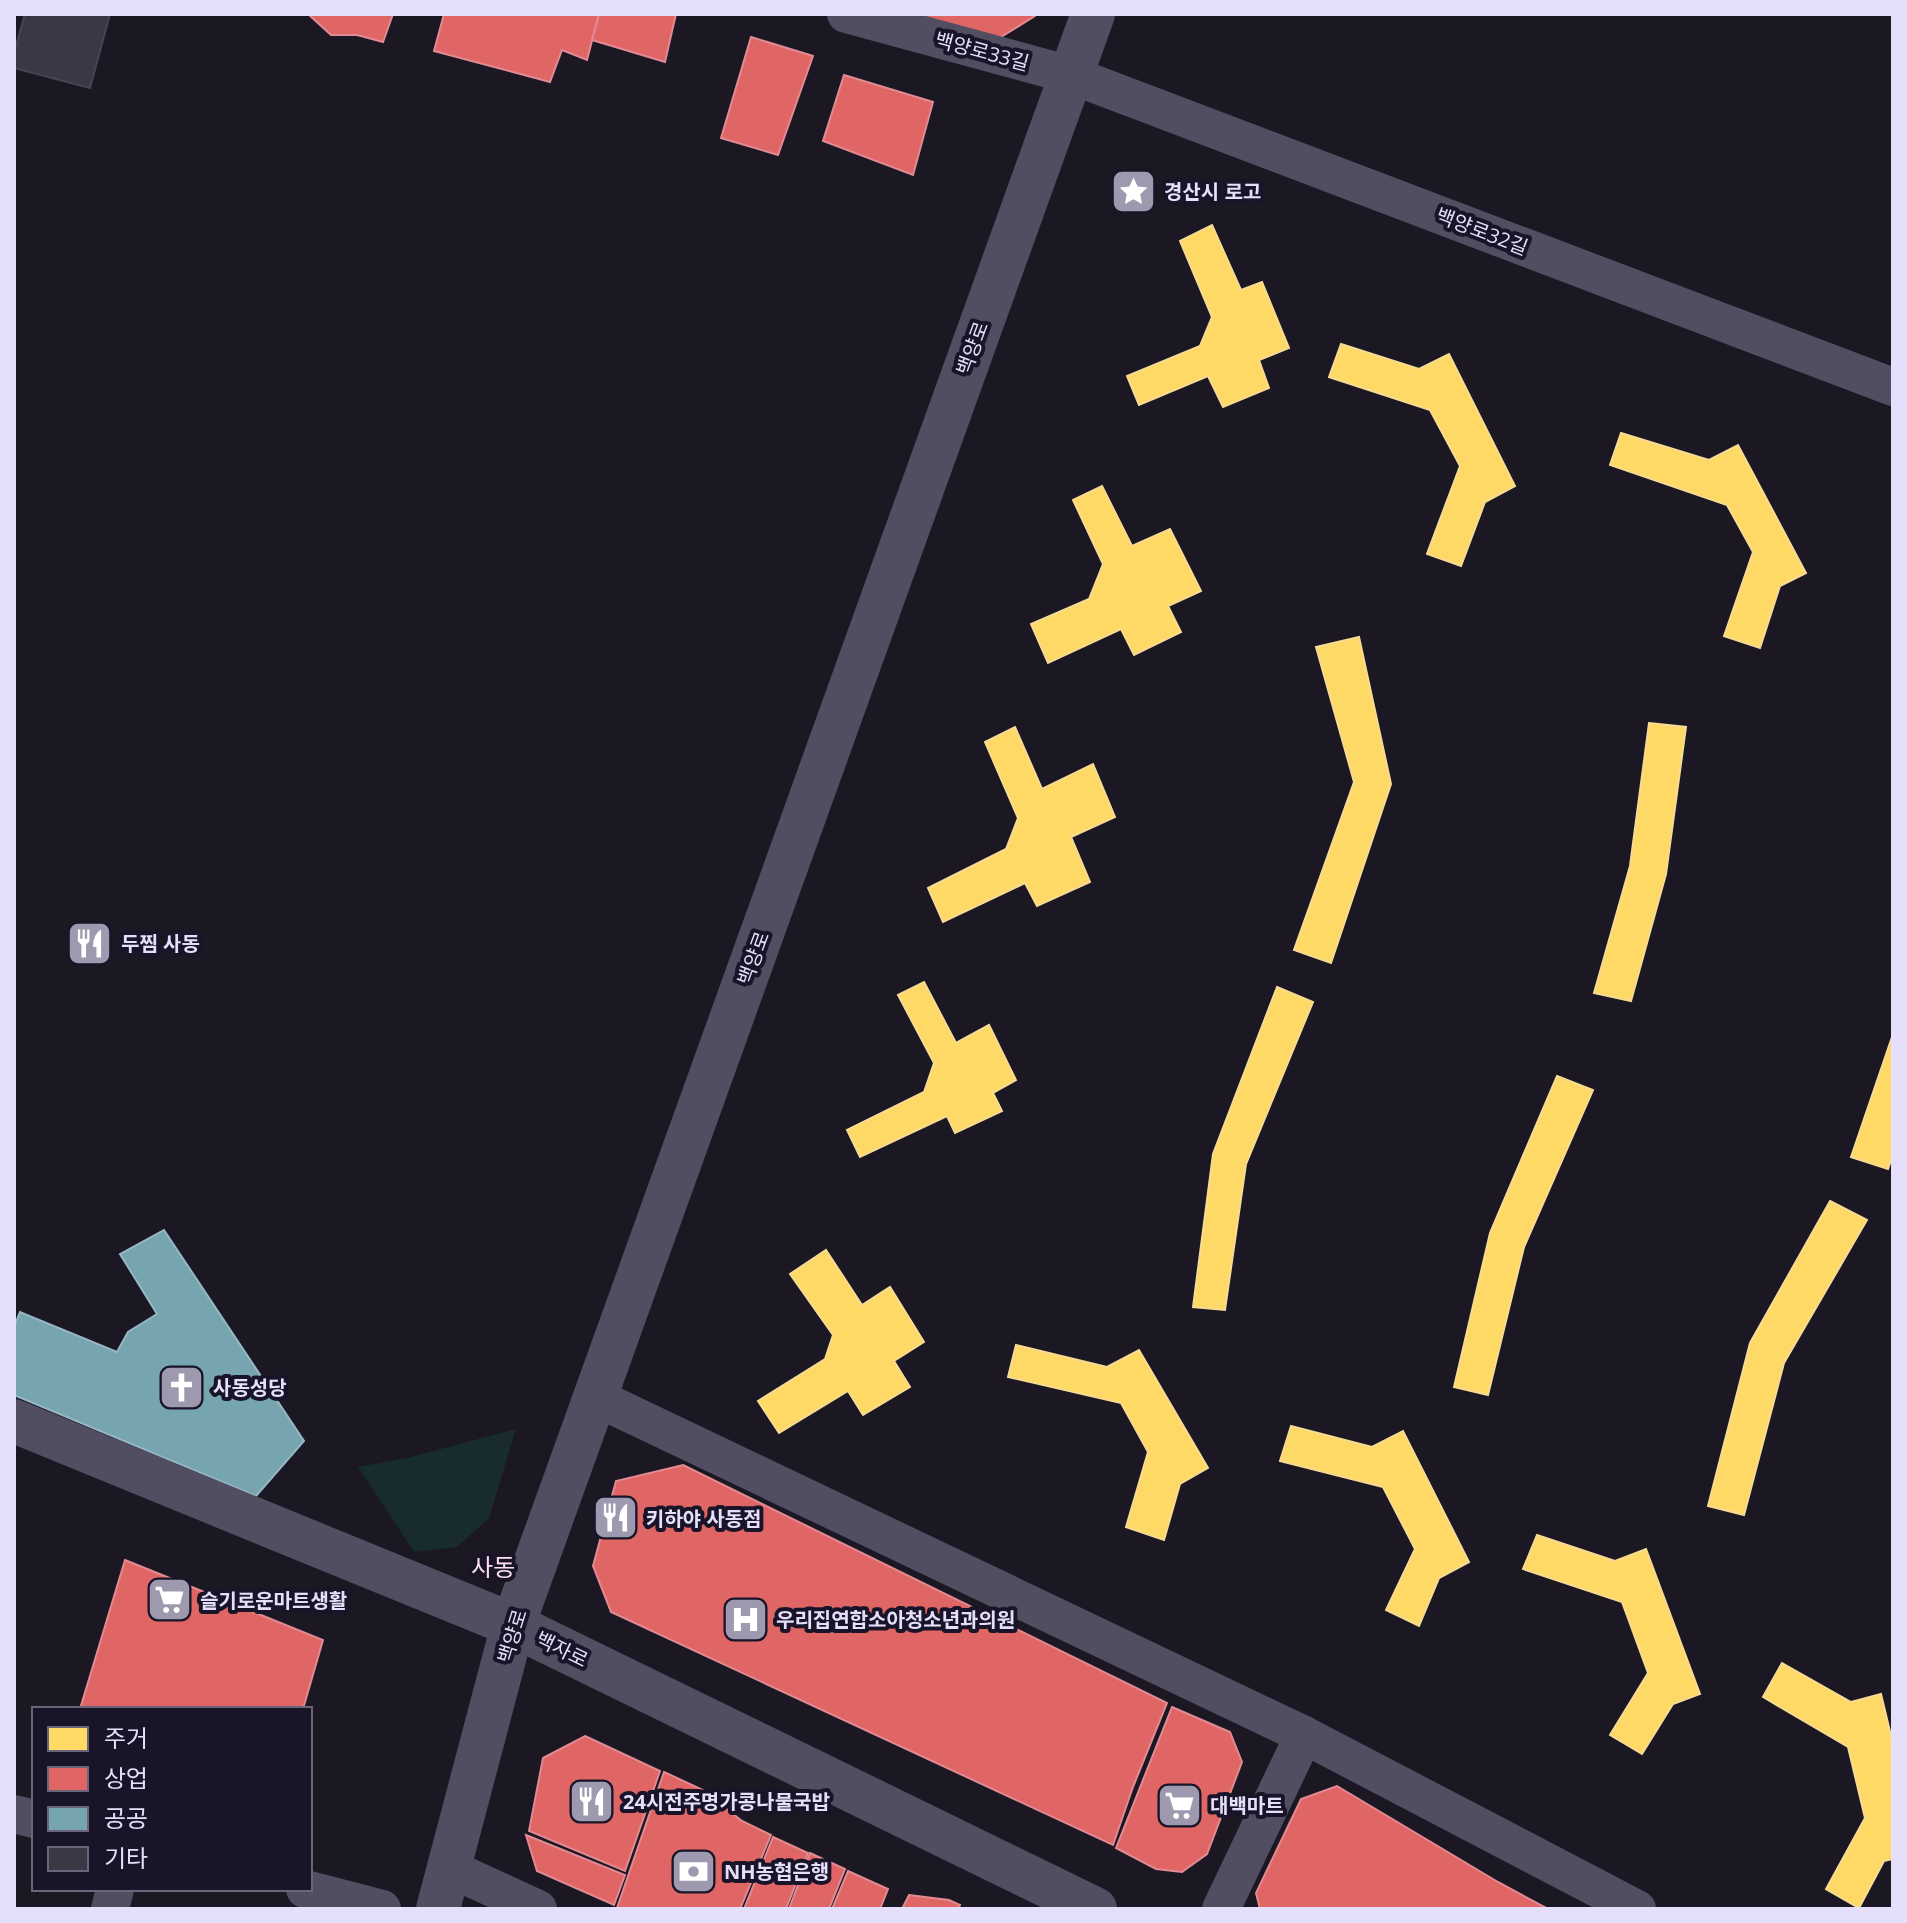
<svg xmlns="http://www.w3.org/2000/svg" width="1907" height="1923" font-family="'Open Sans','Noto Sans KR',sans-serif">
	<rect width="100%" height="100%" fill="#1b1823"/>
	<path fill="#182c2f" d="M516,1429L489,1518L457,1547L414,1552L358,1467L411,1457Z"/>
	<g fill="#ffd966" stroke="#f7db93" stroke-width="2">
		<path d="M1212,225L1241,290L1262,282L1289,348L1259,360L1269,388L1223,407L1208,376L1139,405L1127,376L1200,346L1212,317L1180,241Z"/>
		<path d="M1341,344L1419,369L1449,354L1515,486L1485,502L1461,566L1427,554L1460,466L1430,410L1329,377Z"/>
		<path d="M1621,433L1709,460L1738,445L1806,573L1780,586L1760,648L1724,636L1753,552L1727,505L1610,465Z"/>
		<path d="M1102,486L1132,546L1170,529L1201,591L1168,606L1181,632L1134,655L1121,629L1048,663L1031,624L1089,599L1103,564L1073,500Z"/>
		<path d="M1359,637L1391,784L1331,963L1294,950L1354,782L1316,647Z"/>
		<path d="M1649,723L1686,727L1666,874L1631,1001L1594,993L1630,866Z"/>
		<path d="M1015,727L1042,789L1093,764L1115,817L1071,837L1090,882L1037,906L1025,883L943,922L928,888L1006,849L1018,818L985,742Z"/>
		<path d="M924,982L956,1043L989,1025L1016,1080L993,1093L1002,1111L955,1133L947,1116L860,1157L847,1130L924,1092L934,1063L898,995Z"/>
		<path d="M1277,987L1313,1002L1246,1164L1225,1310L1193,1307L1213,1154Z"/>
		<path d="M1893,1034V1154L1888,1169L1851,1157Z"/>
		<path d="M1557,1076L1593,1090L1524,1247L1488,1395L1454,1387L1490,1233Z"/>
		<path d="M1830,1201L1867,1220L1784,1363L1744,1515L1708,1506L1750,1343Z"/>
		<path d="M826,1250L862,1305L890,1287L924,1342L894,1361L910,1387L863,1415L848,1391L779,1433L758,1401L825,1359L833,1335L790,1274Z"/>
		<path d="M1016,1345L1107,1367L1139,1350L1208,1468L1180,1484L1164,1540L1126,1527L1148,1452L1121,1403L1008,1377Z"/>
		<path d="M1291,1426L1372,1447L1403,1431L1469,1562L1439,1578L1419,1626L1386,1610L1415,1549L1383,1487L1280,1461Z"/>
		<path d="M1537,1535L1615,1561L1646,1549L1700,1694L1673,1704L1642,1754L1610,1735L1648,1673L1622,1602L1523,1569Z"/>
		<path d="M1782,1663L1851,1702L1881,1694L1893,1744V1859L1884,1861L1859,1908L1826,1889L1865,1818L1848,1747L1763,1697Z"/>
	</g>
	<g fill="#e06666" stroke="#e28a93" stroke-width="2">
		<path d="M308,14H393L383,42L357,35H331Z"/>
		<path d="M444,14H599L587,60L562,50L550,82L434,51Z"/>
		<path d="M599,14H676L665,62L592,40Z"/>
		<path d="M923,14H1035V16L988,45L922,20Z"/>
		<path d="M751,37L813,56L778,155L721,138Z"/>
		<path d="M844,75L933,102L913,175L823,141Z"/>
		<path d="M683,1465L1167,1703L1133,1787L1113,1845L611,1612L593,1566L616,1481Z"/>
		<path d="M125,1560L323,1640L303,1709H80Z"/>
		<path d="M1172,1707L1230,1732L1242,1762L1207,1854L1182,1872L1156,1869L1116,1848Z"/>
		<path d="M585,1736L660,1771L625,1871L529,1831L543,1758Z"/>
		<path d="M664,1772L703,1790L742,1821L771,1835L740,1909L617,1908Z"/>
		<path d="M1337,1786L1498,1882L1548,1909H1260L1256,1893L1301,1799Z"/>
		<path d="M526,1835L625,1875L614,1905L537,1871Z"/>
		<path d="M773,1837L808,1853L786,1909H744Z"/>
		<path d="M810,1853L845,1869L829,1909H789Z"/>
		<path d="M848,1871L888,1889L880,1909H832Z"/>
		<path d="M909,1895L949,1900L960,1905L958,1909H902Z"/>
	</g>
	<path fill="#76a5af" stroke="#97b6c6" stroke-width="2" d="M164,1230L304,1441L256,1496L14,1395V1327L20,1312L117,1352L128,1332L157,1314L120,1254Z"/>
	<path fill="#3b3744" stroke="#494455" stroke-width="2" d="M25,14H110L90,88L14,68V53Z"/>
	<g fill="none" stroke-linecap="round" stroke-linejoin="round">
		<g stroke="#514e62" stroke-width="38">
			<path d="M846,14L1071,75L1893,387"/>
			<path d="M595,1397L1304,1735L1637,1909"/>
			<path d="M14,1814L34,1819"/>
			<path d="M449,1868L538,1909"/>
			<path d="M305,1889L382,1909"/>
			<path d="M110,1909L115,1889"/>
			<path d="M1221,1909L1304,1735"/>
		</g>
		<g stroke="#514e62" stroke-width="44">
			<path d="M14,1421L513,1625L1095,1909"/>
			<path d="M438,1909L513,1625L1093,14"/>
		</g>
	</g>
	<defs>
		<symbol id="sight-square" viewBox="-11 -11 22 22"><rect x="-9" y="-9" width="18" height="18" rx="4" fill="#9e99af" stroke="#191427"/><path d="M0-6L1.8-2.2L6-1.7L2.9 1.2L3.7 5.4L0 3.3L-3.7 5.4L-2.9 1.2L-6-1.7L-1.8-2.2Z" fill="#fff"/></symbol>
		<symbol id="restaurant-square" viewBox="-11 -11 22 22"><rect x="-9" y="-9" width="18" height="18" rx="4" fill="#9e99af" stroke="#191427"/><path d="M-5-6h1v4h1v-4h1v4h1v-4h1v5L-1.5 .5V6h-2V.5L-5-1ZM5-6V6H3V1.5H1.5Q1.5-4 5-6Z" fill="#fff"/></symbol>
		<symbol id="church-square" viewBox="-11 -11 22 22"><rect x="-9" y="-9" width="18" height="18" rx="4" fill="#9e99af" stroke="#191427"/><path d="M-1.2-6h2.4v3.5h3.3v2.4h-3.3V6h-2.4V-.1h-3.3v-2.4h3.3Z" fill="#fff"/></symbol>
		<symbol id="supermarket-square" viewBox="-11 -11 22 22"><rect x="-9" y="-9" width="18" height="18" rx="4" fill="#9e99af" stroke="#191427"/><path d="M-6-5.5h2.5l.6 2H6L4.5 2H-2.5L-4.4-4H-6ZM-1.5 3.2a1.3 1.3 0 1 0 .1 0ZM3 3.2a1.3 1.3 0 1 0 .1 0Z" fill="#fff"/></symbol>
		<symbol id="hospital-square" viewBox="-11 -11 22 22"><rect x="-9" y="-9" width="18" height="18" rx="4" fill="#9e99af" stroke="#191427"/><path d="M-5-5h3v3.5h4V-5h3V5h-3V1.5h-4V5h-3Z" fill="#fff"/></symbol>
		<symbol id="bank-square" viewBox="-11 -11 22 22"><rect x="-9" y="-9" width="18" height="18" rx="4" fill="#9e99af" stroke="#191427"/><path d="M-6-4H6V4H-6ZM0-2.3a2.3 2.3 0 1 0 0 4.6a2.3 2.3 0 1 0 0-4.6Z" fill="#fff"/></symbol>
	</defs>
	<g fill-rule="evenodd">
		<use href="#sight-square" x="1108" y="166" width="51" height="51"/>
		<use href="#restaurant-square" x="64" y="918" width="51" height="51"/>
		<use href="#church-square" x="156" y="1362" width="51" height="51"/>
		<use href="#restaurant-square" x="590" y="1492" width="51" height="51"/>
		<use href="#supermarket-square" x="144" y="1574" width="51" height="51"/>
		<use href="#hospital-square" x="720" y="1594" width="51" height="51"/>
		<use href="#restaurant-square" x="566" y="1776" width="51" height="51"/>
		<use href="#supermarket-square" x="1154" y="1780" width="51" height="51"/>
		<use href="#bank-square" x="668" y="1846" width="51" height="51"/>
	</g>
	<g text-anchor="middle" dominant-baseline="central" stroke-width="8" stroke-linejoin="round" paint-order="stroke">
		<g font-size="20" fill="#e5dffb" stroke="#191427">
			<text transform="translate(982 51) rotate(15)">백양로33길</text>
			<text transform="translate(1482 231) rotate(21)">백양로32길</text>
			<text transform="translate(972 348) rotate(-70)">백양로</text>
			<text transform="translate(753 958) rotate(-70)">백양로</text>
			<text transform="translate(512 1636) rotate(-73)">백양로</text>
			<text transform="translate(562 1649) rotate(26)">백자로</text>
		</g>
		<g font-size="20" font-weight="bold" fill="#e5dffb" stroke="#191427" text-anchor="start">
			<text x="1164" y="191">경산시 로고</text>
			<text x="121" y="943">두찜 사동</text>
			<text x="213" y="1387">사동성당</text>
			<text x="646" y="1518">키하야 사동점</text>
			<text x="200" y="1600">슬기로운마트생활</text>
			<text x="776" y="1619">우리집연합소아청소년과의원</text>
			<text x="623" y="1801">24시전주명가콩나물국밥</text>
			<text x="1210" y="1805">대백마트</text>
			<text x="724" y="1871">NH농협은행</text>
		</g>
		<g font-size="24" fill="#fbe0ee" stroke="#191427">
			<text x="493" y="1566">사동</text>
		</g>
	</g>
	<rect width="1907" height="1923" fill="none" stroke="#e5dffb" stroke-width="32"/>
	<rect x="32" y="1707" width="280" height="184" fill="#191427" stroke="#6b657c" stroke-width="2"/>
	<rect x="48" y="1727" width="40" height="24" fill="#ffd966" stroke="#6b657c" stroke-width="2"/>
	<text x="104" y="1747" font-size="24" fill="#e5dffb">주거</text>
	<rect x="48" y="1767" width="40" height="24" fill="#e06666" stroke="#6b657c" stroke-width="2"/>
	<text x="104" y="1787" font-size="24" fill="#e5dffb">상업</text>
	<rect x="48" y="1807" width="40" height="24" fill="#76a5af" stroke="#6b657c" stroke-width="2"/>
	<text x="104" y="1827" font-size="24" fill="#e5dffb">공공</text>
	<rect x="48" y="1847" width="40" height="24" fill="#3b3744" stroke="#6b657c" stroke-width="2"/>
	<text x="104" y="1867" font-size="24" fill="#e5dffb">기타</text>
</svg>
